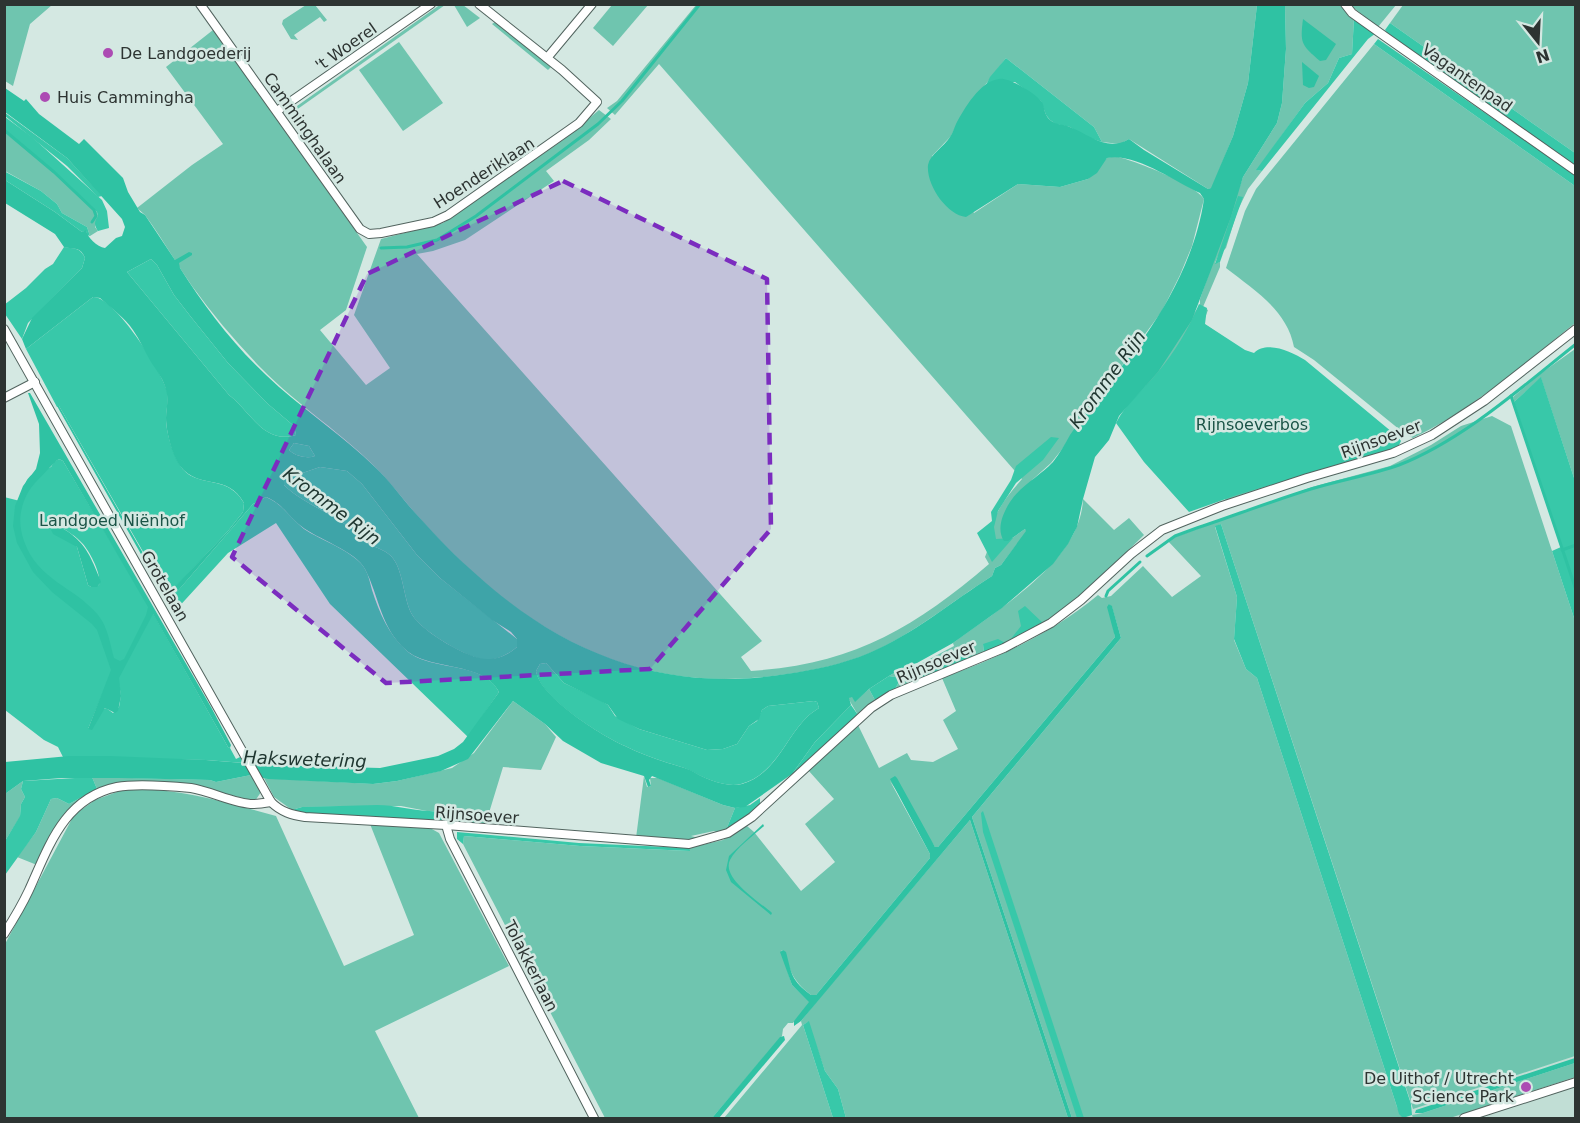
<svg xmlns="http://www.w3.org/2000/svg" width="1580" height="1123" font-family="'DejaVu Sans',sans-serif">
	<rect width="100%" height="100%" fill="#d4e8e2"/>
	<path fill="#c1ded5" d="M1575,1056V1118H1378Z"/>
	<g fill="#6fc5af">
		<path d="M5,4L52,5L30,24L13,86L5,81Z"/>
		<path d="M441,4L445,5L292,113L290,111Z"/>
		<path d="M306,5H315L327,20L324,22L320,17L294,35L298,40L291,39L282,24L283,20Z"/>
		<path d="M456,5H463L480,18L467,27L454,5Z"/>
		<path d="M612,5H648L613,46L593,28Z"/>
		<path d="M696,5H1257L1248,83L1233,136L1212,188L1208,189L1129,139L1120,144L1102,142L1094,127L1006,58L962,115L951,136L932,156L974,213L1018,184L1060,187L1088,179L1107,158L1115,156C1133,160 1195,184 1204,199L1192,246L1180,275L1162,311L1071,435L1063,448L1051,463L1032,480L1008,541L1025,529L1027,531L1001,565L995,568L992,576C951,602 915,633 870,653C844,664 816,670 788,674C668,693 570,658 479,578C457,558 435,536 415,513C404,500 393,486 381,473C344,434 298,406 261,368C236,342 213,315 192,286C176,263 162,238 145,215L137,208L192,165L223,144L166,67L213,30L367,247L346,310L320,330L366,385L390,368L354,315L381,239L443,223L563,140L599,110L611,119L589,140L546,171L554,181L465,240L433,251L417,254L762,641L741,657L751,671C853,664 913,629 989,564L985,557C990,546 989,535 993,524C998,506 1010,493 1022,479L659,64L615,115L607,108L617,101Z"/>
		<path d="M1285,5H1342L1354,18L1352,54L1339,58L1328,83L1305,103L1257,170L1262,171L1248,189L1237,212L1226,248L1218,256L1215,263L1220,262V267L1203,307L1208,310L1203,323L1255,358L1265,349L1389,451L1227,502L1144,383L1200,305V299L1243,177L1277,123L1282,103L1286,49Z"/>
		<path d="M1350,5H1396L1378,27Z"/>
		<path d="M1403,5H1575V153L1390,23Z"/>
		<path d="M495,22L551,67L548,70L492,24Z"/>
		<path d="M399,42L443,103L403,131L359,70Z"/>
		<path d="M1374,44L1575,186V323C1524,364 1473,409 1413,438L1405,434L1314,360L1294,347C1287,310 1254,290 1226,268L1245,211L1256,189Z"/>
		<path d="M4,132L40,159L97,212L98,216L95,227L98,231L90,236L87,227L62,213L57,204L41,191L5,171Z"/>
		<path d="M1575,349V481L1541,378L1514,402L1513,397L1540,374Z"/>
		<path d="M1492,416L1511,426L1575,621V1056L1413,1109L1221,524L1215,527L1237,597L1234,640L1246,669L1257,678L1397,1107L1403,1118H1072L972,817L1121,638L1112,607L1109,604L1115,637L938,847H935L890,781L930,854V858L816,995H811C791,979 792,973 783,950L781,951L792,985L810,1002L793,1023H788L783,1029L782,1036L712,1118H605L463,844L464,836L580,846L689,851V848L723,840L747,826L754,832L801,891L835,862L805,824L834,799L808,770L858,725L879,768L907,753L911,760L933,762L958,749L943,720L956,711L942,678C999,658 1052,633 1098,595L1102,598L1111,596L1143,566L1172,597L1201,576L1167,540L1312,487L1390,466L1431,445L1461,426Z"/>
		<path d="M1083,499L1114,530L1129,518L1144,535L1078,599L1059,613L1007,644H983L984,654L970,660V650L894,691L901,678L889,676L906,666L911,669L954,646L953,643C997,610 1081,561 1083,499Z"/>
		<path d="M869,689L876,702L858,715L848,698L852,696L855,701Z"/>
		<path d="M513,701L545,724L556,737L541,770L503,767L485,826L441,811H427L401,806L302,807L292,810L274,797L264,778L373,784L397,781L452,768L474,753Z"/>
		<path d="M251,775L261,792L255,801L210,790L124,784L76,805L63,817L48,841L37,865L17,857L36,832L51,799L57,798L69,804L97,789L92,777L210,780L216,782Z"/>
		<path d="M644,776L647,787L651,786L650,778H658L723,805L735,808L726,830L719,833L714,831L691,836L702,839L691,840L636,838Z"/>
		<path d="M23,781L21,789L25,797L21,804L20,817L5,841V794Z"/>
		<path d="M125,789C176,787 227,803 276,816L344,966L414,935L370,824L430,828L439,833L509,966L375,1031L419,1118H5V944L74,815L95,800Z"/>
		<path d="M970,820L1068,1118H846L838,1089L825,1071L808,1022L803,1025L833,1118H724L802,1025L801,1021L817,1001Z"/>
		<path d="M1575,1063V1077L1450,1118H1413L1412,1115L1423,1113Z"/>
	</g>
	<g fill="#38c8a9" fill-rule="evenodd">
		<path d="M1354,18L1376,33L1368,39L1262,171L1256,170L1305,103L1328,83L1339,58L1352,54Z"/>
		<path d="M1390,23L1575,153V165L1388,34L1385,30Z"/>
		<path d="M1378,39L1575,175V186L1374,44Z"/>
		<path d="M1006,58L1094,127L1102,142L1084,136L1070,127L1056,124L1050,120L1046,115L1041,101L1015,82L986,85L990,77Z"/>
		<path d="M4,112L67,158L102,196L98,197L67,166L5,116Z"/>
		<path d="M5,117L32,137L102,200L107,211L109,228L98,231C94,225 94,222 98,216L97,212L40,159L5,132Z"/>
		<path d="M4,171L41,191L57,204L62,213L87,227L90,236L87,235L86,231L82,232L55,212L5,180Z"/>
		<path d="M1238,196L1243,197L1220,262L1215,264Z"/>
		<path d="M64,247C75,249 80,247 85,258L82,268L28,323L22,339L5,314L4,305L26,288L45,269L53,264Z"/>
		<path d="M151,259L157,265L174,295L191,317L228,363L268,404L294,426L296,435C264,445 251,412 229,395L127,272Z"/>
		<path d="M93,297C114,296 162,371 167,391C169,401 166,409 166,419C166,431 172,451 178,462C194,492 226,471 244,503L243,512L228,531L168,595L59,406L57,407L26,349Z"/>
		<path d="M1199,304L1207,308L1205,324L1245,350L1254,353C1267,340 1292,352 1305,360L1398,437L1401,441L1398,447L1237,495L1189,512L1144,462L1116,423C1126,403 1144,389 1158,372C1175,352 1189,328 1199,304Z"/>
		<path d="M1541,377L1575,481V621L1552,551L1561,547L1514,402Z"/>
		<path d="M1051,437L1059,438L1043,460L1016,483L998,511L994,527L996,539L1013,538L992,562L977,533L992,521L991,512L1011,480L1016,466Z"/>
		<path d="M294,443L309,446L315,456C307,459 295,456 289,450Z"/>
		<path d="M59,459L63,461L154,615L228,747L230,748L236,759L240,757L244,763L206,760L63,757L58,747L44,740L5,710L4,497L20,501C27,476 26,475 51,467L54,462ZM59,526C67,531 76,536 83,544C90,552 102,575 99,585L91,587L88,585L77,547ZM111,673C121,683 122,693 119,707L113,713L106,708L104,709L88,729Z"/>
		<path d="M320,467L347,471L362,484L417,555L440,578L517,639V647C509,654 499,659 488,660C470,660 423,632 413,616C403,601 404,569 391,556C384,549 375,548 368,543C361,538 357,532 350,528C330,512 302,503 284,485L283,481L285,479Z"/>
		<path d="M266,497C283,504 290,518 304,529C320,540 356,552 365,569C369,576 370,583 372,590C379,612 389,635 406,650C428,672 484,660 499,692L468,737L330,604L276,523L228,553L175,611L169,601L253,504Z"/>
		<path d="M1221,524L1411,1104L1412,1115L1403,1118L1399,1114L1397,1107L1257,678L1246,669L1234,639L1237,597L1215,526Z"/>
		<path d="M1025,606L1044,624L1007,644L984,654L983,644L998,639L1007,644L1021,626L1018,611Z"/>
		<path d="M971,650L970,660L918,679L917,678Z"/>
		<path d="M546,663L564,683L600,700L608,705L615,716L639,729L707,750L723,749L737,744L749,726L757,721L762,710L768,706L814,701L817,702L819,708C815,711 811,713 808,716C785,738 776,774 741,784C725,788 704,778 689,770C683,767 675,765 668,763C653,758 639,753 625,746C602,736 539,697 536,671L540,664Z"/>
		<path d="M889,676L901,678L894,691L876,702L869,689Z"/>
		<path d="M851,705L858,715L796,774H792L815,742Z"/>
		<path d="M92,777L97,789L69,804L57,798L51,799L36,832L5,875V841L20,816L21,804L25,797L21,789L23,781Z"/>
		<path d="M760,798V807L726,830L735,808L750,805Z"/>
		<path d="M377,805C395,805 411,810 429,811C445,812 461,809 476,813L483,826L308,814L292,810L302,807Z"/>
		<path d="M983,811L1084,1118H1077L983,832L981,813Z"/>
		<path d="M457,832L579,843L689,848L690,851L580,846L464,836L463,844L457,839Z"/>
		<path d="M809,1021L825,1071L838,1089L846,1118H833L803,1025Z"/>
	</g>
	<g fill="#2fc2a3" fill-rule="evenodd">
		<path d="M1257,5H1285L1286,49L1282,103L1277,123L1243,177L1231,217L1192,320L1158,372L1119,416L1109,440L1095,457L1083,499L1077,527L1068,544L1053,564L1002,608L953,643L917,663L906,666L889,676L869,689L855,702L852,697L849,698L851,705L815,742L792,774L745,807L735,808L723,805L652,776L649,780L651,786L648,787L644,776L601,763L563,741L545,724L513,701L468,759L441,771L397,781L373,784L268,779L251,775L216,782L210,780L119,778H62L23,781L5,794V762L69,756H110L206,760L270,765L380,768L438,756L454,749L463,742L499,692C484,661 429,671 406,650C381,629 379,596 365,569C356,551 317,539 301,526C287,515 283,504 266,497L253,504L170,600H167L57,406H59L167,595L228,531L243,512L244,503C227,472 200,491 180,466C172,455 166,431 166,418C166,408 169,400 166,390C164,380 157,371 151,362C145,352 140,340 133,330C125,318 111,308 100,298L93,297L26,349L22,339L32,318L82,268L85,258C80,246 75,250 64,247L55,234L5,203V180L55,212L82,232L86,230C87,237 97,247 105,248L116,238L122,236L125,227L122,219L67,158L5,112V88L24,101L26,99L39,114L79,144L84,139L123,178L128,192L140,212L145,215L175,260L189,252L192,253V255L179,263L180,268C207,311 240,353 279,387C310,414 345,438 375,467C391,482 403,500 418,516C437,537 457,558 478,576C567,656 667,693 786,674C814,670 843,664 869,653C914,634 951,602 992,576L995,568L1001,565L1026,531L1025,529L1008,541H1004C996,529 1003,513 1010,502C1021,485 1040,476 1053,462C1060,453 1065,444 1070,435C1080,420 1092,405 1103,391C1116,372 1132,355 1145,336C1173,296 1197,248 1204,199L1200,193C1175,182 1135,152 1107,158L1097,173L1088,179L1060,187L1018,184L966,217C947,215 926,185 928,165C930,154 944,147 950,137C953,133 954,128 956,124C964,109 980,81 999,79C1009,77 1036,94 1042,102C1045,108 1044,114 1049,119C1055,125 1063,124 1070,127C1090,135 1107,152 1129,139L1144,150L1208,189L1211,188L1233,136L1248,83ZM151,259L157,265L174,295L191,317L228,363L268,404L294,426L296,435C264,445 251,412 229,395L127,272ZM294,443L309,446L315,456C307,459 295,456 289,450ZM320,467L347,471L362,484L417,555L440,578L492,620L511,632L517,639V647C509,654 499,659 488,659C470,660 423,632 413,616C403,601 404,569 391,556C384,549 375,548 368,543C361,538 357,532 350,528C330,512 302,503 284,485V481L285,479ZM546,663L564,683L608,705L618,719L639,729L707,750L723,749L737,744L749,726L759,719L762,710L768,706L814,701L817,702L819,708C815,711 811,713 808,716C785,738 776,774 742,784C725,788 704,778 690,770C683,767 675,765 668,763C653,758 639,753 625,746C602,736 540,697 536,671L540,664Z"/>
		<path d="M1303,19L1336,44L1326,60L1320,61C1301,45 1300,43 1303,19Z"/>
		<path d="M1302,62L1319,76L1314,87L1309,88L1303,85Z"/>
		<path d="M28,393H30L211,707L231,745L230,748L228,747L153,614L119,678L121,696L118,711L115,713L105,708L92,730L88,729L111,670L97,630L92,624L52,592L33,572L17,543L13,526L15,506L23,486L36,469L40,453L39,424ZM59,459L63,461L148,607L146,615L124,659L120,661L114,658C110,644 108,627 98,615C74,586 38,581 24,541C19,526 19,515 24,501C30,485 39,480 49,468C53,465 54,462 59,459Z"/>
		<path d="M54,526C60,526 62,528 67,531C87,545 91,558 100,579L101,582L97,587H91L88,585L77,547L53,534L51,530Z"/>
		<path d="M1109,604L1112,606L1121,638L972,817L1072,1118H1068L970,820L801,1021L794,1026V1021L809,1002L792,985L780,952L783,950L786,952C792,975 791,980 811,995H816L930,858V854L890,779L895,776L897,778L935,847H938L1115,637L1107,607Z"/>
		<path d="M763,824L764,826C753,836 736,848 730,860C721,878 760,902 772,913L771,915L731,882L726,870L729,856Z"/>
		<path d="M784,1036L785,1040L719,1118H712L780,1037Z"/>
		<path d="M1575,1058V1063L1423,1113H1415L1416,1110Z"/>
	</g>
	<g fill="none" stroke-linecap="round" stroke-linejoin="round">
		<g stroke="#2fc2a3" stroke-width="3">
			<path d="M4,130L54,172L94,210L96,216L92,222"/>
			<path d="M381,248L407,247L437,240L476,216L598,124L622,101L700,4"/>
			<path d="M1511,396L1576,590"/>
			<path d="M1562,550L1576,545"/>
			<path d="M1147,556L1175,536L1194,529C1233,516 1272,501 1311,489C1340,480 1371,475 1399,465C1463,440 1523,386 1576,344"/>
			<path d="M1106,596L1108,591L1140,562"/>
		</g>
		<defs>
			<g id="street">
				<path d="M200,4L360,229L369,234L381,233L433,222L448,215L579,123L597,102L562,70L479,4"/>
				<path d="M1345,4L1352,13L1380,33L1576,171"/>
				<path d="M547,58L592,4"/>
				<path d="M277,111L431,4"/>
				<path d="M4,329L271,802C281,812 292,815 305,817L446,825L689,844L728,833L752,817L871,708L891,695L1004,648L1051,623L1081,600L1131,554L1162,530L1222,506L1307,478L1393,453L1432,435L1484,401L1576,329"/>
				<path d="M4,398L35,382"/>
				<path d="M446,825L450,839L594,1118"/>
				<path d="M4,934C13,920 22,905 29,890C49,846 64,798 117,787C138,783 170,786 191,788C210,791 236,804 253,804C259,804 265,803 271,802"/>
				<path d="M1464,1118L1576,1082"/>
			</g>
		</defs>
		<use href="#street" stroke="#52645f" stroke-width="10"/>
		<use href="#street" stroke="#fff" stroke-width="8"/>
	</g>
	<path fill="#7b2cbf" fill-opacity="0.2" stroke="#7b2cbf" stroke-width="4.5" stroke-dasharray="12 8" stroke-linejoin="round" d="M563,181L767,279L771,529L650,669L386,683L232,557L367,274Z"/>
	<g fill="#ac4bb3" stroke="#d4e8e2" stroke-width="2">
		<circle cx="108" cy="53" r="6"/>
		<circle cx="45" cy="97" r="6"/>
		<circle cx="1526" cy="1087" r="6"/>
	</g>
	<g text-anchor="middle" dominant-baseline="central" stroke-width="5" stroke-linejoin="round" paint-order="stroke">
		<g font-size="16" fill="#2d3432" stroke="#d4e8e2">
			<text transform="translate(346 47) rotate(-35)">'t Woerel</text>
			<text transform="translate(1467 78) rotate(35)">Vagantenpad</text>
			<text transform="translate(305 128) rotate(55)">Camminghalaan</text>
			<text transform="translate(484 173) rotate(-33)">Hoenderiklaan</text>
			<text transform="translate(1381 439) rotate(-20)">Rijnsoever</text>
			<text transform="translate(165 586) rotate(60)">Grotelaan</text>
			<text transform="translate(936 662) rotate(-23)">Rijnsoever</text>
			<text transform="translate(477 815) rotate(4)">Rijnsoever</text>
			<text transform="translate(531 966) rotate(63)">Tolakkerlaan</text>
		</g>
		<g font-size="16" fill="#2d3432" stroke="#d4e8e2" text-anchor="start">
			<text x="120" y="53">De Landgoederij</text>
			<text x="57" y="97">Huis Cammingha</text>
			<text x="1514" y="1078" text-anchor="end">De Uithof / Utrecht<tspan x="1514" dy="18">Science Park</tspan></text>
		</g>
		<g font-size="16" fill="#1b5447" stroke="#d4e8e2">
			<text x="1252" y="424">Rijnsoeverbos</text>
			<text x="112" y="520">Landgoed Niënhof</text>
		</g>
		<g font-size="18" font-style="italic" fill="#203731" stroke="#d4e8e2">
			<text transform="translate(1107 379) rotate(-54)">Kromme Rijn</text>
			<text transform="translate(332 506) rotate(37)">Kromme Rijn</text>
			<text transform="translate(305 759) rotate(2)">Hakswetering</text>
		</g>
	</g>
	<rect width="1580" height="1123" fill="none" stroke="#2d3432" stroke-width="12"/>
	<g transform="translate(1538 42) rotate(162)" stroke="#d4e8e2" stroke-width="4.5" paint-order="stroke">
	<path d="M0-4.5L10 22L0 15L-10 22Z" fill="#2d3432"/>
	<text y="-9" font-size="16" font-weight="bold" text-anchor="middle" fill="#2d3432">N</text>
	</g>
</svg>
